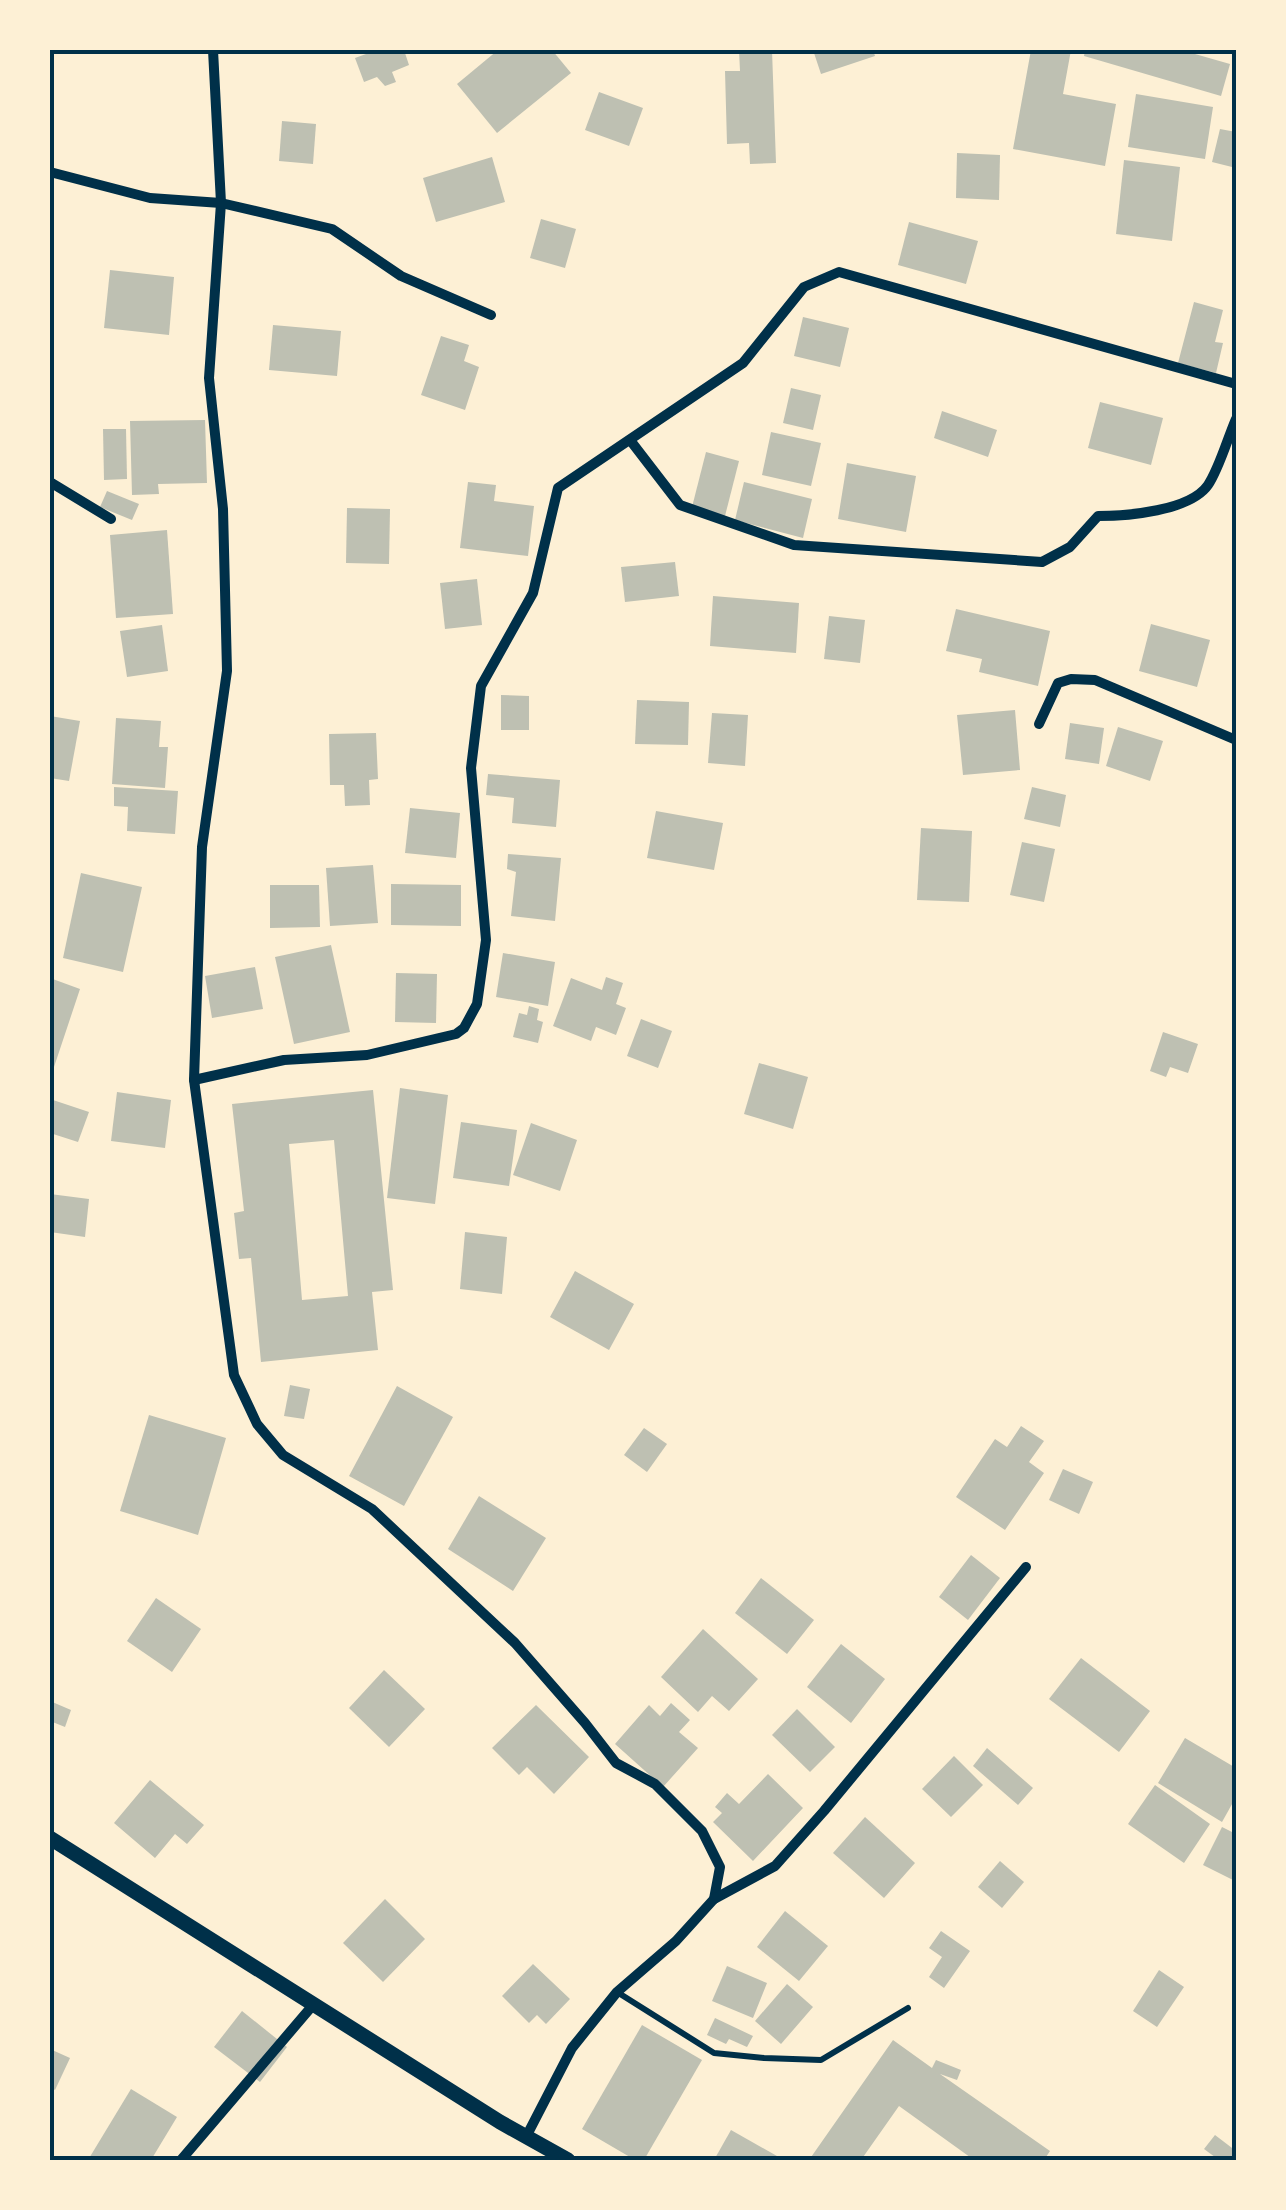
<svg xmlns="http://www.w3.org/2000/svg" width="1286" height="2210" font-family="'Sofia Sans Condensed',sans-serif">
	<rect width="100%" height="100%" fill="#fdf0d5"/>
	<g fill="#bec0b2" fill-rule="evenodd">
		<path d="M377,50H404L409,65L392,72L396,82L385,86L377,77L364,82L355,58Z"/>
		<path d="M498,50H552L571,73L497,133L457,84Z"/>
		<path d="M739,50H772L776,163L750,164L749,143L727,144L725,71H740Z"/>
		<path d="M813,50H873L875,56L821,74Z"/>
		<path d="M1031,50H1071L1063,94L1116,104L1105,166L1013,149Z"/>
		<path d="M1085,50H1181L1230,64L1221,96L1084,56Z"/>
		<path d="M599,92L643,108L629,146L585,130Z"/>
		<path d="M1136,94L1213,107L1205,159L1128,147Z"/>
		<path d="M282,121L316,124L313,164L279,161Z"/>
		<path d="M1220,129L1236,132V168L1212,162Z"/>
		<path d="M957,153L1000,155L999,200L956,198Z"/>
		<path d="M492,157L505,202L436,222L423,178Z"/>
		<path d="M1124,160L1180,167L1172,241L1116,234Z"/>
		<path d="M541,219L576,229L565,268L530,258Z"/>
		<path d="M909,222L978,241L966,284L898,265Z"/>
		<path d="M110,270L174,277L169,335L104,328Z"/>
		<path d="M1194,302L1223,310L1215,342L1223,343L1216,373L1178,363Z"/>
		<path d="M803,317L849,328L840,367L794,356Z"/>
		<path d="M273,325L341,331L337,376L269,370Z"/>
		<path d="M441,336L469,345L464,361L479,367L465,410L421,395Z"/>
		<path d="M791,388L821,395L813,430L783,423Z"/>
		<path d="M1100,402L1163,418L1151,465L1088,448Z"/>
		<path d="M942,411L997,430L988,457L934,438Z"/>
		<path d="M205,420L207,483L158,484L159,494L132,495L130,421Z"/>
		<path d="M103,429H126L127,479L104,480Z"/>
		<path d="M771,432L821,443L811,486L762,475Z"/>
		<path d="M706,452L739,461L725,516L692,507Z"/>
		<path d="M847,463L916,476L906,532L838,519Z"/>
		<path d="M468,482L496,485L494,501L534,506L528,556L460,548Z"/>
		<path d="M744,482L812,499L803,538L735,520Z"/>
		<path d="M107,491L139,504L132,520L100,507Z"/>
		<path d="M347,508L390,509L389,564L346,563Z"/>
		<path d="M167,530L173,614L116,618L110,535Z"/>
		<path d="M675,562L679,596L625,602L621,567Z"/>
		<path d="M477,579L482,625L445,629L440,583Z"/>
		<path d="M713,596L799,603L796,653L710,646Z"/>
		<path d="M956,609L1050,631L1038,686L979,672L982,659L946,651Z"/>
		<path d="M829,616L865,620L860,663L824,659Z"/>
		<path d="M1151,624L1210,640L1197,687L1139,671Z"/>
		<path d="M162,625L168,671L127,677L120,631Z"/>
		<path d="M501,695L529,696V730H501Z"/>
		<path d="M637,700L689,702L688,745L635,744Z"/>
		<path d="M1015,710L1020,770L963,775L957,715Z"/>
		<path d="M712,713L748,715L745,766L708,763Z"/>
		<path d="M50,716L80,721L69,781L50,778Z"/>
		<path d="M116,718L161,721L159,747H168L165,788L112,784Z"/>
		<path d="M1070,723L1104,728L1099,764L1065,759Z"/>
		<path d="M1118,727L1163,741L1150,781L1106,766Z"/>
		<path d="M376,733L378,779L369,780L370,805L345,806L344,785H330L329,734Z"/>
		<path d="M488,774L560,780L556,827L512,823L514,798L486,795Z"/>
		<path d="M114,787L178,791L175,834L127,831L128,807L114,806Z"/>
		<path d="M1032,787L1066,795L1060,827L1024,819Z"/>
		<path d="M410,808L460,813L456,858L405,853Z"/>
		<path d="M656,811L723,823L714,870L647,858Z"/>
		<path d="M921,828L972,831L969,902L917,900Z"/>
		<path d="M1022,842L1055,849L1044,902L1010,895Z"/>
		<path d="M508,854L561,858L555,921L511,916L516,872L507,869Z"/>
		<path d="M373,865L378,923L330,926L326,868Z"/>
		<path d="M81,873L142,887L123,972L63,958Z"/>
		<path d="M391,884L461,885V926L391,925Z"/>
		<path d="M270,885H319L320,927L270,928Z"/>
		<path d="M331,945L350,1032L294,1044L275,957Z"/>
		<path d="M503,953L555,962L548,1006L496,997Z"/>
		<path d="M255,967L263,1009L212,1018L205,976Z"/>
		<path d="M396,973L437,974L436,1023L395,1022Z"/>
		<path d="M606,977L623,983L616,1004L626,1008L616,1035L596,1027L591,1041L553,1026L571,978L602,990Z"/>
		<path d="M50,978L80,989L51,1076H50Z"/>
		<path d="M529,1006L539,1009L537,1020L543,1022L538,1043L513,1037L519,1013L527,1015Z"/>
		<path d="M641,1019L672,1031L658,1068L627,1056Z"/>
		<path d="M1163,1032L1198,1044L1188,1073L1170,1067L1166,1077L1150,1071Z"/>
		<path d="M759,1063L808,1077L793,1129L744,1114Z"/>
		<path d="M400,1088L448,1095L435,1204L387,1198Z"/>
		<path d="M373,1090L393,1290L372,1292L378,1350L261,1362L251,1258L239,1259L234,1213L244,1211L232,1104ZM334,1140L348,1296L302,1300L289,1144Z"/>
		<path d="M117,1092L171,1100L165,1148L111,1141Z"/>
		<path d="M50,1099L89,1112L78,1142L50,1133Z"/>
		<path d="M461,1122L517,1130L509,1186L453,1178Z"/>
		<path d="M531,1123L577,1140L560,1191L513,1175Z"/>
		<path d="M50,1194L89,1199L85,1237L50,1232Z"/>
		<path d="M465,1232L507,1237L502,1294L460,1289Z"/>
		<path d="M575,1271L634,1304L609,1350L550,1317Z"/>
		<path d="M290,1385L310,1389L304,1419L284,1416Z"/>
		<path d="M397,1386L453,1417L404,1506L349,1476Z"/>
		<path d="M149,1415L226,1438L198,1535L120,1511Z"/>
		<path d="M1021,1426L1044,1441L1029,1462L1044,1473L1005,1530L956,1497L995,1439L1007,1447Z"/>
		<path d="M644,1428L667,1444L647,1472L624,1455Z"/>
		<path d="M1063,1469L1093,1482L1079,1514L1049,1500Z"/>
		<path d="M479,1496L546,1538L513,1591L448,1549Z"/>
		<path d="M971,1555L1000,1578L968,1620L939,1597Z"/>
		<path d="M761,1578L814,1620L787,1654L735,1613Z"/>
		<path d="M156,1598L201,1629L172,1672L127,1641Z"/>
		<path d="M703,1629L758,1679L729,1711L712,1696L698,1712L661,1677Z"/>
		<path d="M841,1644L885,1679L851,1723L807,1687Z"/>
		<path d="M1081,1658L1150,1711L1119,1752L1049,1699Z"/>
		<path d="M384,1670L425,1709L389,1747L349,1708Z"/>
		<path d="M50,1701L71,1710L65,1727L50,1721Z"/>
		<path d="M671,1703L690,1720L679,1732L698,1748L663,1787L615,1744L649,1705L660,1716Z"/>
		<path d="M536,1705L589,1757L554,1794L527,1767L519,1775L492,1748Z"/>
		<path d="M797,1709L835,1747L810,1772L772,1735Z"/>
		<path d="M1185,1738L1236,1768V1797L1222,1822L1158,1783Z"/>
		<path d="M987,1748L1033,1788L1018,1805L973,1766Z"/>
		<path d="M954,1756L983,1785L951,1817L922,1789Z"/>
		<path d="M768,1774L803,1808L753,1861L713,1822L722,1813L715,1807L727,1793L739,1804Z"/>
		<path d="M150,1780L204,1825L187,1844L175,1834L155,1858L114,1823Z"/>
		<path d="M1155,1785L1210,1824L1184,1863L1128,1824Z"/>
		<path d="M865,1817L915,1863L884,1898L833,1853Z"/>
		<path d="M1222,1827L1236,1834V1875L1233,1880L1203,1865Z"/>
		<path d="M1000,1861L1024,1882L1002,1908L978,1887Z"/>
		<path d="M385,1899L425,1939L383,1982L343,1943Z"/>
		<path d="M785,1911L828,1946L799,1981L757,1947Z"/>
		<path d="M941,1931L970,1951L944,1988L929,1977L942,1957L929,1948Z"/>
		<path d="M533,1964L570,1999L546,2024L537,2015L529,2023L502,1996Z"/>
		<path d="M727,1966L767,1983L753,2018L712,2001Z"/>
		<path d="M1159,1970L1184,1987L1157,2027L1133,2011Z"/>
		<path d="M787,1984L813,2007L781,2044L755,2021Z"/>
		<path d="M242,2011L287,2047L260,2082L214,2047Z"/>
		<path d="M715,2018L753,2036L747,2047L729,2039L726,2044L707,2035Z"/>
		<path d="M642,2025L702,2060L644,2160H635L582,2129Z"/>
		<path d="M893,2040L932,2068L936,2060L961,2070L957,2080L940,2074L1050,2151L1044,2160H974L899,2106L861,2160H809Z"/>
		<path d="M50,2049L70,2058L55,2090L50,2087Z"/>
		<path d="M131,2089L177,2117L151,2160H88Z"/>
		<path d="M731,2130L784,2160H714Z"/>
		<path d="M1215,2135L1236,2151V2160H1219L1204,2149Z"/>
	</g>
	<g fill="none" stroke-linecap="round" stroke-linejoin="round">
		<path stroke="#003049" stroke-width="6" d="M617,1992L714,2053L764,2058L821,2060L908,2008"/>
		<g stroke="#003049" stroke-width="10">
			<path d="M213,50L221,203L209,378L223,509L227,671L202,847L194,1080L234,1375L257,1424L283,1455L372,1509L515,1643L585,1723L616,1763L655,1784L702,1831L720,1867L714,1899L676,1941L617,1992L572,2048L526,2137"/>
			<path d="M50,172L150,198L221,203L332,229L401,276L491,315"/>
			<path d="M630,440L680,505L794,545L1042,562L1070,547L1098,516C1127,516 1190,511 1208,485C1219,469 1228,437 1236,419"/>
			<path d="M50,482L111,519"/>
			<path d="M1039,724L1058,683L1071,679L1095,680L1236,740"/>
			<path d="M194,1080L284,1060L367,1055L456,1034L464,1028L477,1004L486,940L471,768L481,686L533,593L558,488L743,363L804,287L839,272L1236,384"/>
			<path d="M714,1899L775,1866L824,1811L1026,1567"/>
			<path d="M181,2160L313,2005"/>
		</g>
		<path stroke="#003049" stroke-width="15" d="M50,1838L500,2122L568,2160"/>
	</g>
	<rect width="1286" height="2210" fill="none" stroke="#fdf0d5" stroke-width="105"/>
	<rect x="52" y="52" width="1182" height="2106" fill="none" stroke="#003049" stroke-width="4"/>
</svg>
